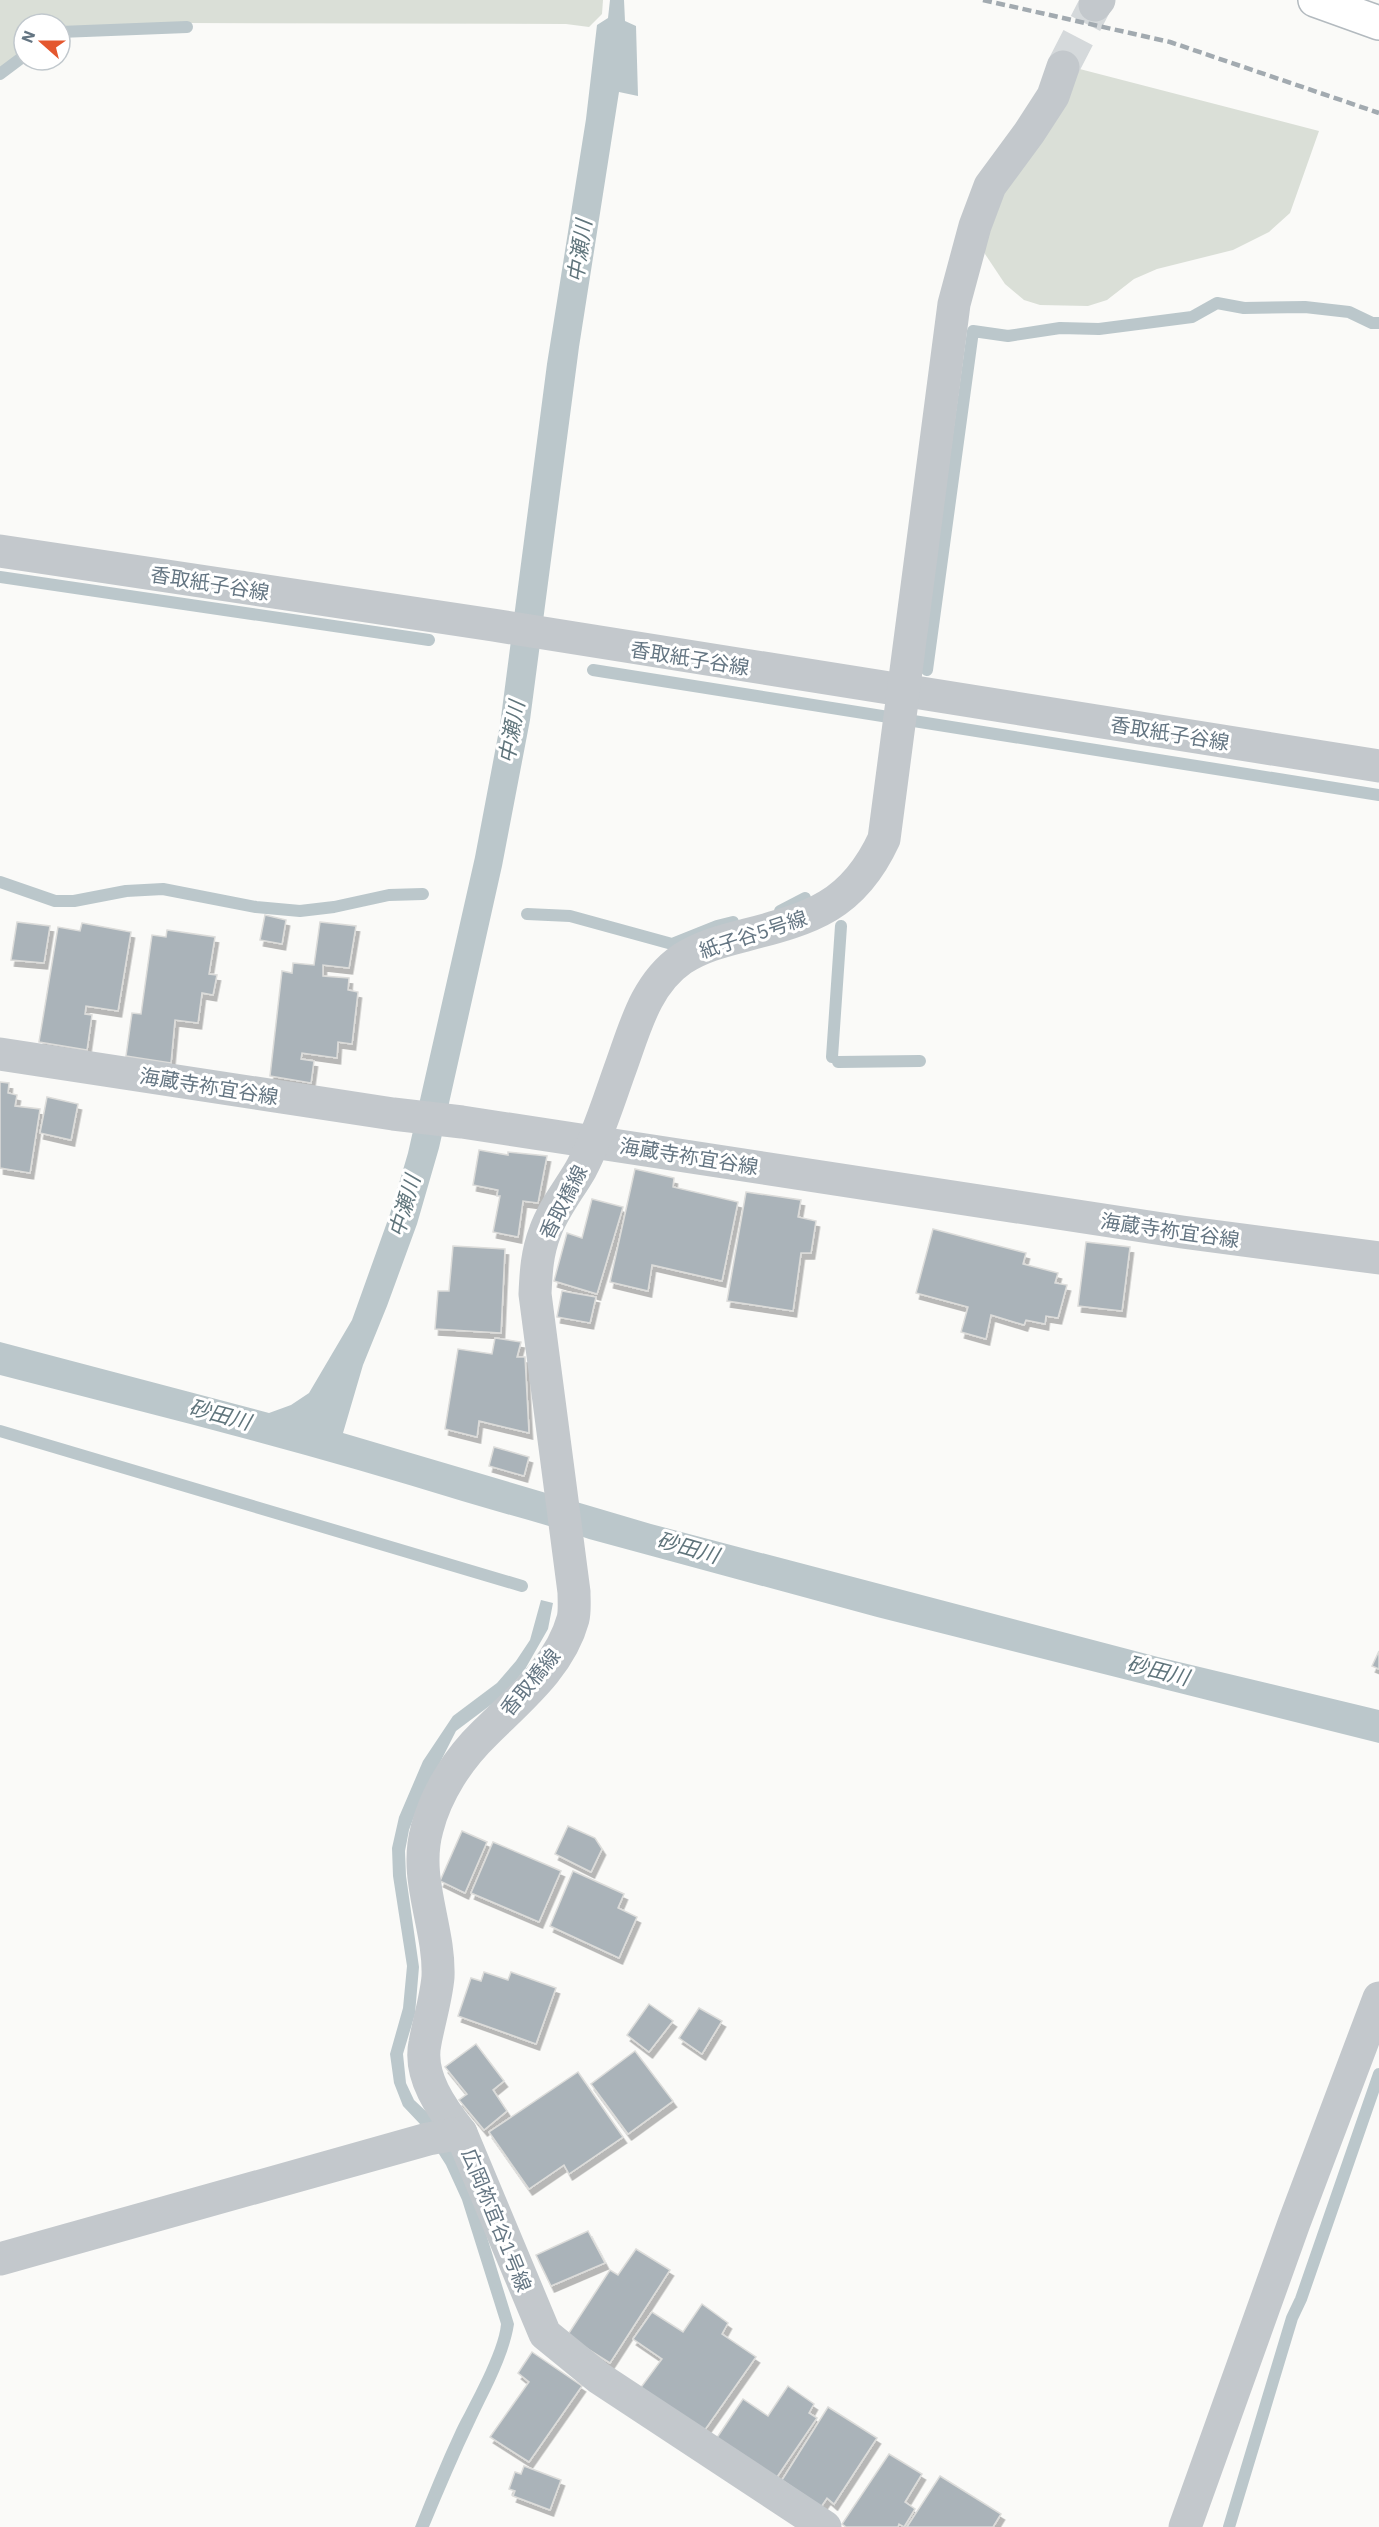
<svg xmlns="http://www.w3.org/2000/svg" width="1379" height="2527" font-family="'IBM Plex Sans','Noto Sans JP',sans-serif">
	<defs>
		<filter id="shadow"><feDropShadow dx="3.5" dy="6" stdDeviation="0" flood-color="#0004"/></filter>
	</defs>
	<rect width="100%" height="100%" fill="#fafaf8"/>
	<g fill="#dadfd7">
		<path d="M0,0H603L602,14L589,27L566,24L186,23L60,27V24H24V49L0,68Z"/>
		<path d="M1072,67L1319,131L1290,213L1269,232L1233,250L1157,269L1134,279L1107,300L1088,306L1040,305L1024,300L1005,284L985,254L982,232Z"/>
	</g>
	<g fill="#bbc7cb">
		<path d="M610,0H624L625,21L636,26L638,96L619,92L579,347L530,720L502,866L439,1148L417,1224L387,1306L363,1365L343,1433L651,1524L1158,1657L1379,1710V1743L877,1617L589,1539C547,1524 504,1514 462,1501C309,1453 155,1415 0,1375V1342L269,1413L291,1405L309,1393L352,1320L390,1214L408,1153L475,857L500,725L547,364L586,119L597,25L608,18Z"/>
		<path d="M541,1600L553,1603L548,1629L524,1671L500,1698L456,1731L418,1806L409,1830L405,1851L406,1876L419,1967L415,2014L403,2054L406,2083L414,2100L429,2114L460,2160L475,2198L514,2324C509,2357 490,2390 476,2420C459,2455 444,2491 429,2527H415C428,2494 441,2462 456,2430C469,2404 499,2351 501,2324L462,2200L446,2165L420,2124L403,2106L394,2083L390,2054L403,2008L407,1966L393,1876L392,1848L399,1817L423,1761L453,1716L497,1683L516,1661L530,1640Z"/>
	</g>
	<g fill="none" stroke-linecap="round" stroke-linejoin="round">
		<g stroke="#bbc7cb" stroke-width="12">
			<path d="M60,32L187,27"/>
			<path d="M0,74L24,56"/>
			<path d="M0,577L429,640"/>
			<path d="M593,670L1379,795"/>
			<path d="M927,670L973,331L1008,336L1060,328L1099,329L1192,317L1217,303L1244,308L1305,307L1349,312L1372,323H1379"/>
			<path d="M0,882L55,901H74L126,891L163,889L256,907L300,911L334,907L389,895L423,894"/>
			<path d="M780,911L805,898"/>
			<path d="M527,914L570,916L672,944L717,926L733,922"/>
			<path d="M832,1057L841,926"/>
			<path d="M838,1062L920,1061"/>
			<path d="M0,1431L522,1586"/>
			<path d="M1229,2527L1292,2318L1301,2299L1379,2074"/>
		</g>
	</g>
	<g fill="#aab3b9" stroke="#dcdcda" stroke-width="1.5" filter="url(#shadow)">
		<path d="M265,915L286,920L282,944L260,940Z"/>
		<path d="M17,922L50,926L44,963L11,960Z"/>
		<path d="M320,922L356,926L349,968L323,965V976L349,978L348,990L358,992L352,1044L338,1042L337,1058L302,1053L301,1059L314,1061L311,1083L270,1076L282,971L292,973L293,963L314,965Z"/>
		<path d="M82,923L131,932L118,1011L86,1006L85,1014L92,1015L87,1050L39,1042L58,927L80,931Z"/>
		<path d="M167,930L215,937L209,974L217,975L213,995L202,993L198,1023L175,1020L171,1063L126,1056L132,1013L141,1014L152,935L166,937Z"/>
		<path d="M0,1082L9,1083L8,1093L17,1095L15,1106L40,1109L30,1173L0,1168Z"/>
		<path d="M47,1097L78,1104L71,1140L40,1133Z"/>
		<path d="M479,1150L508,1155V1152L547,1156L538,1203L523,1201L518,1237L493,1232L500,1196H497L498,1190L473,1185Z"/>
		<path d="M635,1169L674,1178L673,1187L738,1202L722,1281L652,1265L648,1291L610,1282Z"/>
		<path d="M746,1192L801,1200L798,1217L816,1221L811,1253H801L793,1311L727,1301Z"/>
		<path d="M592,1199L623,1207L597,1294L554,1281L567,1233L582,1238Z"/>
		<path d="M933,1229L1026,1253L1023,1264L1058,1273L1055,1283L1067,1285L1058,1318L1046,1316L1045,1324L1026,1320L1024,1325L991,1315L986,1339L961,1332L968,1307L916,1293Z"/>
		<path d="M1086,1242L1130,1247L1122,1311L1078,1306Z"/>
		<path d="M453,1246L505,1249L501,1333L435,1329L438,1291H449Z"/>
		<path d="M562,1291L596,1297L590,1323L557,1317Z"/>
		<path d="M495,1338L521,1342L517,1357H525L529,1433L479,1421L477,1437L445,1429L458,1349L492,1354Z"/>
		<path d="M494,1447L529,1457L524,1476L489,1466Z"/>
		<path d="M1379,1651V1669L1372,1666Z"/>
		<path d="M568,1826L595,1838L602,1849L591,1872L555,1854Z"/>
		<path d="M462,1831L487,1842L465,1893L440,1881Z"/>
		<path d="M493,1842L561,1871L539,1922L471,1893Z"/>
		<path d="M573,1871L624,1894L618,1908L637,1917L619,1958L550,1926Z"/>
		<path d="M484,1972L508,1980L511,1972L556,1988L536,2044L458,2016L471,1978L481,1981Z"/>
		<path d="M649,2004L673,2021L649,2052L627,2035Z"/>
		<path d="M699,2008L722,2021L702,2054L679,2038Z"/>
		<path d="M476,2044L504,2081L493,2090L507,2111L484,2130L459,2100L467,2094L445,2067Z"/>
		<path d="M635,2051L673,2101L628,2134L591,2084Z"/>
		<path d="M578,2072L623,2137L569,2174L564,2165L529,2189L489,2132Z"/>
		<path d="M588,2231L605,2263L551,2286L536,2255Z"/>
		<path d="M636,2249L670,2270L610,2363L567,2336L610,2270L618,2275Z"/>
		<path d="M702,2304L728,2323L722,2334L756,2357L702,2434L639,2390L662,2359L633,2339L652,2312L683,2332Z"/>
		<path d="M532,2352L582,2386L529,2462L490,2437L529,2382L518,2373Z"/>
		<path d="M788,2386L814,2404L809,2413L817,2418L775,2480L716,2439L743,2399L768,2416Z"/>
		<path d="M828,2407L877,2438L834,2504L827,2498L821,2507L782,2480Z"/>
		<path d="M889,2454L922,2474L905,2502L915,2509L904,2527L899,2524L898,2527H846L842,2524Z"/>
		<path d="M524,2466L561,2480L550,2510L513,2496L515,2491L509,2489L515,2472L521,2474Z"/>
		<path d="M940,2476L1001,2514L993,2527H907Z"/>
	</g>
	<g fill="none" stroke-linecap="round" stroke-linejoin="round">
		<path stroke="#d5d9db" stroke-width="33" stroke-dasharray="33 16" stroke-linecap="butt" d="M1063,67L1095,5"/>
		<defs>
			<path id="secondary" d="M1315,0L1379,23"/>
		</defs>
		<use href="#secondary" stroke="#b3babf" stroke-width="36"/>
		<g stroke="#c3c8cc" stroke-width="33">
			<path d="M1095,5L1099,0"/>
			<path d="M0,551L493,625L1379,766"/>
			<path d="M0,1054L393,1114L462,1122L1182,1232L1379,1258"/>
			<path d="M461,2133C442,2109 418,2076 425,2043C429,2021 436,1999 438,1977C440,1927 413,1879 427,1829C436,1793 459,1758 485,1733C518,1700 560,1667 573,1619C575,1611 574,1601 574,1592L535,1294C536,1272 537,1253 545,1232C553,1209 569,1190 581,1169C596,1141 608,1103 619,1072C634,1032 644,985 682,959C702,946 723,941 746,935C812,918 853,906 884,839L954,304L975,226L990,186L1029,133L1053,96L1063,67"/>
			<path d="M0,2259L428,2139L461,2133L545,2334L599,2378L825,2527"/>
			<path d="M1185,2527L1294,2223L1379,1998"/>
		</g>
		<use href="#secondary" stroke="#fff" stroke-width="33"/>
		<path stroke="#a2aab0" stroke-width="4.5" stroke-dasharray="9 4.5" stroke-linecap="butt" d="M983,0L1170,42L1379,113"/>
	</g>
	<g text-anchor="middle" dominant-baseline="central" stroke-width="6" stroke-linejoin="round" paint-order="stroke">
		<g font-size="20" fill="#657683" stroke="#fff">
			<text transform="translate(210 583) rotate(9)">香取紙子谷線</text>
			<text transform="translate(690 658) rotate(9)">香取紙子谷線</text>
			<text transform="translate(1170 733) rotate(9)">香取紙子谷線</text>
			<text transform="translate(753 934) rotate(-18)">紙子谷5号線</text>
			<text transform="translate(209 1086) rotate(9)">海蔵寺祢宜谷線</text>
			<text transform="translate(689 1156) rotate(9)">海蔵寺祢宜谷線</text>
			<text transform="translate(563 1202) rotate(-63)">香取橋線</text>
			<text transform="translate(1170 1230) rotate(8)">海蔵寺祢宜谷線</text>
			<text transform="translate(530 1682) rotate(-50)">香取橋線</text>
			<text transform="translate(497 2220) rotate(68)">広岡祢宜谷1号線</text>
		</g>
		<g font-size="21" font-style="italic" fill="#60757c" stroke="#fff">
			<text transform="translate(579 251) rotate(-82)">中瀬川</text>
			<text transform="translate(511 732) rotate(-80)">中瀬川</text>
			<text transform="translate(404 1206) rotate(-74)">中瀬川</text>
			<text transform="translate(220 1414) rotate(15)">砂田川</text>
			<text transform="translate(688 1547) rotate(16)">砂田川</text>
			<text transform="translate(1158 1670) rotate(14)">砂田川</text>
		</g>
	</g>
	<g transform="translate(42 42) rotate(291)"><circle r="28" fill="#ffffff" stroke="#c1c8cd" stroke-width="1.5"/>
	<path d="M0-4.5L10 22L0 15L-10 22Z" fill="#e4572e"/>
	<text y="-9" font-size="16" font-weight="bold" text-anchor="middle" fill="#657683">N</text>
	</g>
</svg>
